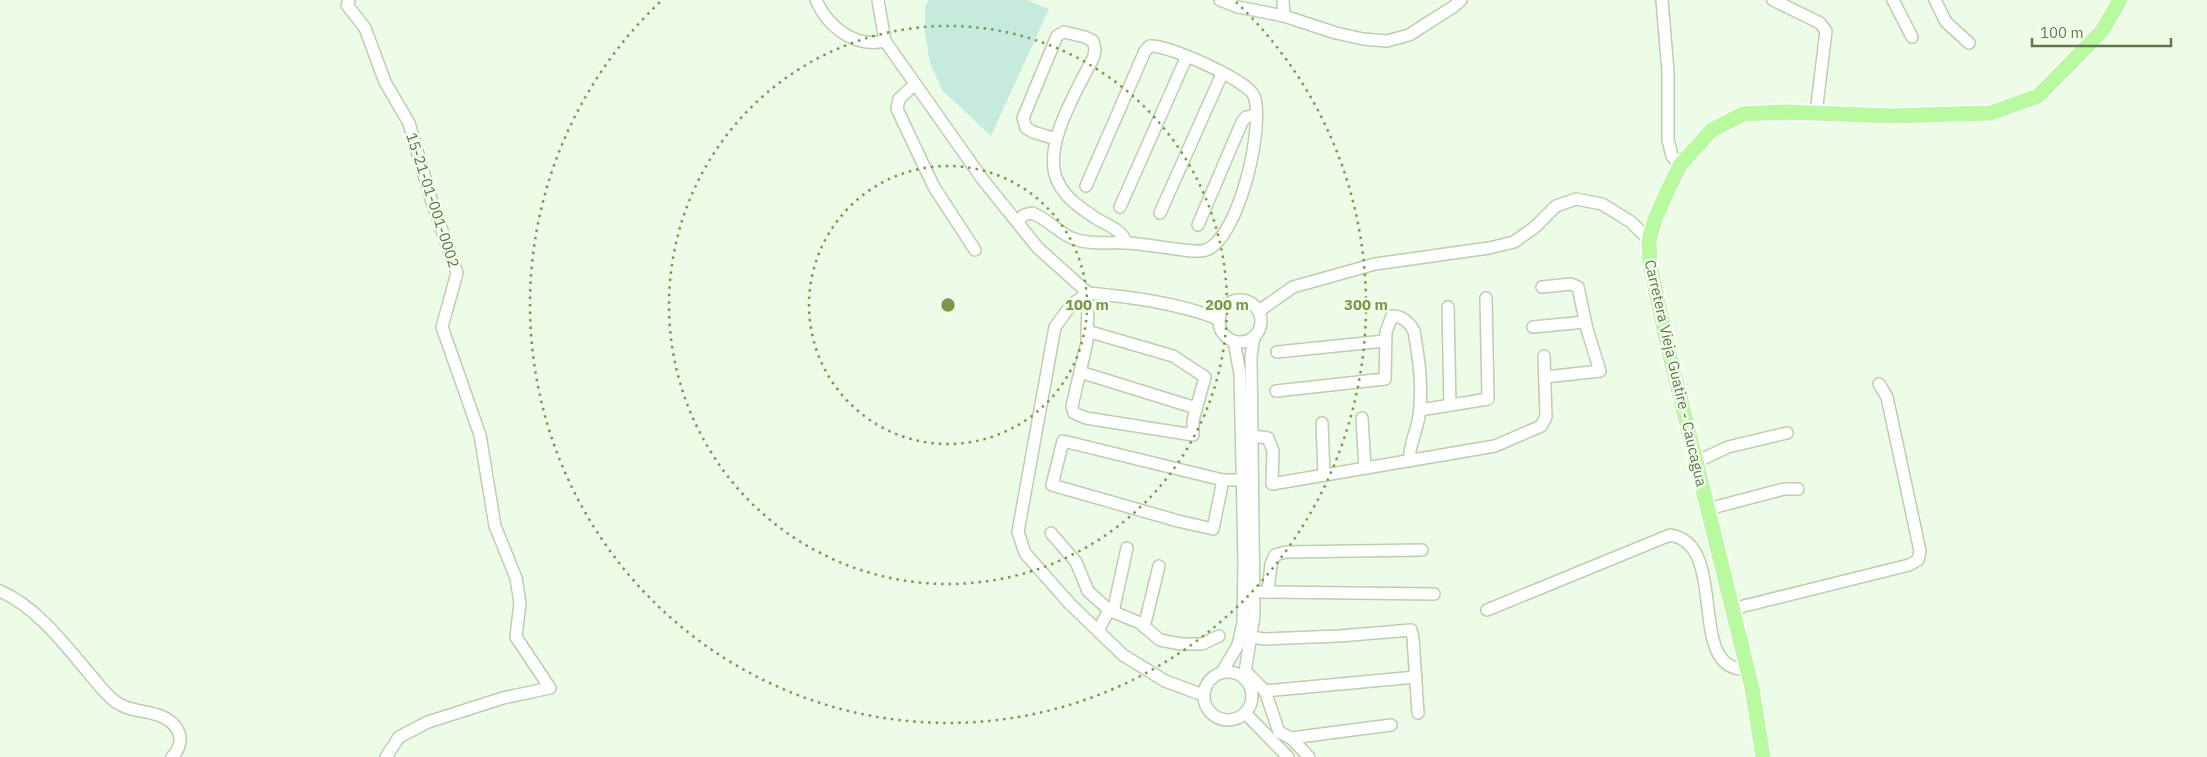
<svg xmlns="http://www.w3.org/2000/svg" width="2207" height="757" font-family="'IBM Plex Sans',sans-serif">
	<rect width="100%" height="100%" fill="#edfce6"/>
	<path fill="#c5eade" d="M929,0H1027L1049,9L991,136L942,90L930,63L925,33V7Z"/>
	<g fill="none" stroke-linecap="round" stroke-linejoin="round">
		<defs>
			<g id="minor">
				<path d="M349,0L347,5L365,28L385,82L409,123L431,199L457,273L442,327L480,435L495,526L516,578L520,603L516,637L550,688L503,698L428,722L399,737L386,757"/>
				<path d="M816,0C828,27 854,48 885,41"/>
				<path d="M878,0L885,41L983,180L1038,248L1088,293"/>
				<path d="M1220,0L1238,7L1284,16L1336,33L1363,39L1387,41L1409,35L1453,7L1461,0"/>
				<path d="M1283,0L1284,16"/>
				<path d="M1662,0L1668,72V140L1672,156L1680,165"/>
				<path d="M1773,0L1820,23L1826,31L1816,113"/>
				<path d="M1893,0L1912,37"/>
				<path d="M1935,0L1946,22L1969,43"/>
				<path d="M915,84L899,99L897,109L934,187L975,250"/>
				<path d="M1056,139L1033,132L1026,128L1023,118L1057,36L1064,32L1085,37L1093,41L1095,49L1094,56C1079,88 1040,147 1058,182C1066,199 1082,209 1097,219C1107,225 1123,230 1126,243"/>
				<path d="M1120,207L1187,56"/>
				<path d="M1160,213L1222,74"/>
				<path d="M1017,222L1024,215L1032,213C1048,219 1058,233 1074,239C1091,245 1109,242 1127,243C1143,244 1160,247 1176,249C1186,250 1197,253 1206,250C1239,238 1265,125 1254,96C1249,81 1167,44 1150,46L1145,51L1086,186"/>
				<path d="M1198,225L1242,122L1246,117L1255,115"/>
				<path d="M1542,287L1571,284L1578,287L1587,329L1600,371L1545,377"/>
				<path d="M1082,297L1088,303L1087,342L1072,406L1074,413L1086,418L1193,435V420L1205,377L1173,356L1087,331"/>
				<circle cx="1240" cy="321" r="21"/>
				<path d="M1448,307L1450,405"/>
				<path d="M1259,311L1293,287L1375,264L1489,248L1514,242L1535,227L1556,206L1576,199L1602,204L1631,222L1649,240"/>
				<path d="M1533,327L1585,322"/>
				<path d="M1277,352L1385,341"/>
				<path d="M1080,372L1196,408"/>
				<path d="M1276,391L1385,379L1386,332L1392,316C1403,316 1409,322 1414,331C1419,360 1423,387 1419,416C1417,431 1409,445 1409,461"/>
				<path d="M1420,410L1488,399L1486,298"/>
				<path d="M1362,418L1365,468"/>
				<path d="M1322,423L1324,475"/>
				<path d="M1252,436L1268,438L1273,451L1272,484L1495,446L1541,426L1546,417L1544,356"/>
				<path d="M1696,462L1728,447L1787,433"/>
				<path d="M1223,480L1213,529L1178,521L1052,485L1063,441L1223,480H1242"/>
				<path d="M1708,509L1784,489H1798"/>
				<path d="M1051,533L1076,562L1088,591L1109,610L1140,623L1160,640L1181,644H1202L1219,636"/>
				<path d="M0,591C36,607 62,641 87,671C96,681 105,694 116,702C133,715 160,708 175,726C183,736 181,748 172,757"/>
				<path d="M1261,592L1434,594"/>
				<path d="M1268,592L1271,564L1275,555L1286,552L1422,550"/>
				<path d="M1732,609L1909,565L1918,560L1920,551L1887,397L1879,384"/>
				<path d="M1487,610L1670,535C1731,544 1684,673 1747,669"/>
				<path d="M1113,612L1127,548"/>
				<path d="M1144,627L1159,566"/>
				<path d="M1098,631L1109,610"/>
				<path d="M1251,637L1264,639L1339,636L1411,630L1413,638L1418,713"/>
				<circle cx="1228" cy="696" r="24"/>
				<path d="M1222,672L1238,645L1243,623L1244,559L1240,374L1234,341"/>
				<path d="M1246,672L1265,691L1279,732L1291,738L1309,757"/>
				<path d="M1244,678L1254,616L1251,356L1254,337"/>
				<path d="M1265,691L1416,677"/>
				<path d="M1203,695L1165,681L1123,655L1070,604L1025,553L1018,532L1055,327L1071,305L1088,293C1132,297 1177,303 1219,319"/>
				<path d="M1245,713L1288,757"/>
				<path d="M1291,738L1391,725"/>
			</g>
			<path id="major" d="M1763,757L1752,688L1670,356L1650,265L1649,240L1655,219L1666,194L1680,165L1712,130L1743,114L1787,112L1891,116L1991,113L2038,96L2102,31L2120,0"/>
		</defs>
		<use href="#minor" stroke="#bccead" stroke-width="14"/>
		<use href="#major" stroke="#fff" stroke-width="18"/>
		<use href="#minor" stroke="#fff" stroke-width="11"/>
		<use href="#major" stroke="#b9faa0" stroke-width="15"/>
	</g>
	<g fill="none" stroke="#7c964c" stroke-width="2.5" stroke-dasharray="2.5 5">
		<circle cx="948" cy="305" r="139"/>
		<circle cx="948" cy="305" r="279"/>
		<path d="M1236 2A418 418 0 1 1 660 2"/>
	</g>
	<g text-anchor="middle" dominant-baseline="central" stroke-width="5" stroke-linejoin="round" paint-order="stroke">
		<g font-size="15" fill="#63754b" stroke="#f2ffed">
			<text transform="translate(433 200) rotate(72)">15-21-01-001-0002</text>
			<text transform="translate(1676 373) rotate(77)">Carretera Vieja Guatire - Caucagua</text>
		</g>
	</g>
	<circle cx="948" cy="305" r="8" fill="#7c964c" stroke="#f2ffed" stroke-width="2.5"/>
	<g font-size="15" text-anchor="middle" font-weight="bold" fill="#7c964c" stroke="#f2ffed" stroke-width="5" stroke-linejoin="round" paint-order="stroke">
		<text x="1087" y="310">100 m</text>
		<text x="1227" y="310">200 m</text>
		<text x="1366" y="310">300 m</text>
	</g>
	<path d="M2032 38v8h139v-8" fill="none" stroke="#63754b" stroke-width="2.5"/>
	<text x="2040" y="38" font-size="15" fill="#63754b" stroke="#f2ffed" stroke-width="4" paint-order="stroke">100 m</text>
</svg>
